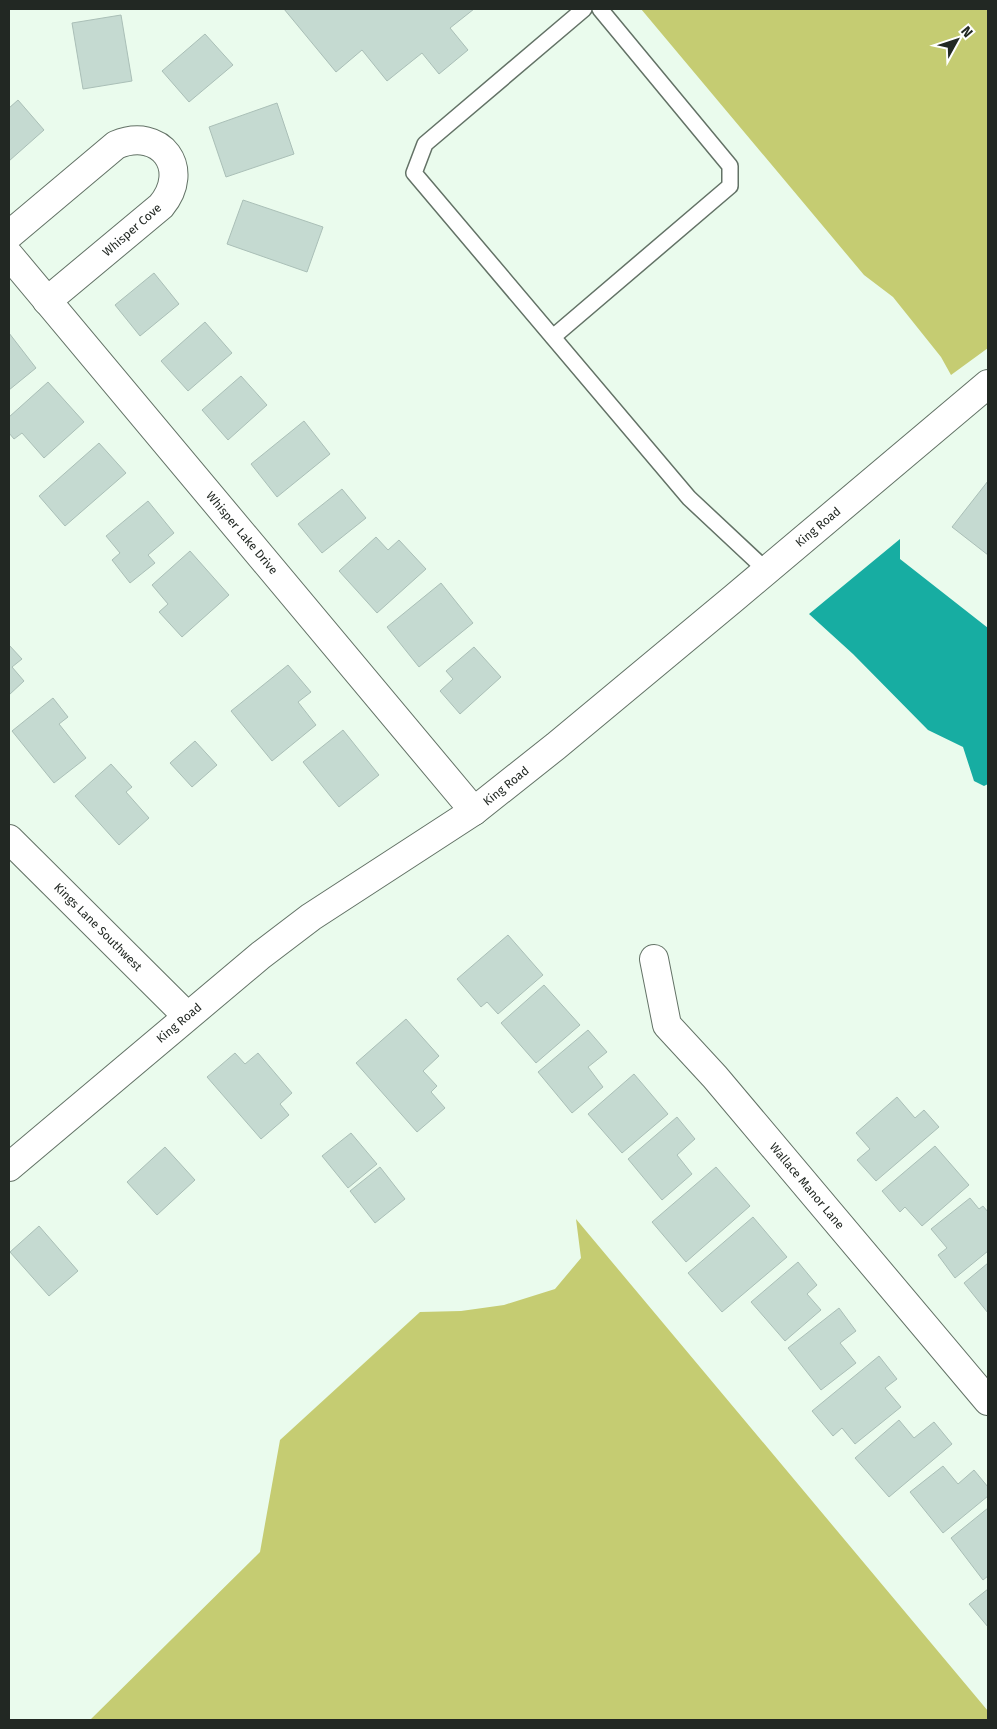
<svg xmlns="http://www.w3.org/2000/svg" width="997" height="1729" font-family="'Fira Sans',sans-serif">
	<rect width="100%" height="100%" fill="#eafbed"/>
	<g fill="#c5cc72">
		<path d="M641,9H988V348L951,375L941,357L893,297L864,275Z"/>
		<path d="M576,1219L988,1711V1720H90L260,1552L280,1440L420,1312L461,1311L504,1305L555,1289L581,1258Z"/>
	</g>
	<path fill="#17ada2" d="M900,539V559L988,628V784L984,786L974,781L963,747L928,730L853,654L809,614Z"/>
	<g fill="#c5dad1" stroke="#aabfb7">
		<path d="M284,9H474L450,28L468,50L439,74L422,53L387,81L362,50L336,72Z"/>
		<path d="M121,15L132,81L83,89L72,23Z"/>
		<path d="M205,34L233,65L189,102L162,71Z"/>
		<path d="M18,100L44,130L9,161V108Z"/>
		<path d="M277,103L294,154L226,177L209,127Z"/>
		<path d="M243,200L323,227L307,272L227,244Z"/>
		<path d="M154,273L179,304L140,336L115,305Z"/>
		<path d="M205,322L232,353L188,391L161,361Z"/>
		<path d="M9,333L36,368L9,390Z"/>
		<path d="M241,376L267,405L228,440L202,410Z"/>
		<path d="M48,382L84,422L44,458L22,433L14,439L9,433V417Z"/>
		<path d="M304,421L330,454L277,497L251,464Z"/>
		<path d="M99,443L126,473L65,526L39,496Z"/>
		<path d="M988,481V555L952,527Z"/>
		<path d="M342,489L366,518L322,553L298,524Z"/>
		<path d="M148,501L174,533L148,555L155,563L130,583L112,560L120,553L106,536Z"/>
		<path d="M376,537L388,550L399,540L426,569L377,613L339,571Z"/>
		<path d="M190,551L229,595L182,637L159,612L168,604L152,585Z"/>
		<path d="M441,583L473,623L419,667L387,627Z"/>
		<path d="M9,645L22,659L12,667L24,681L9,695Z"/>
		<path d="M474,647L501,677L460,714L440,691L453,679L446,671Z"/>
		<path d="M288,665L311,692L298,702L316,725L272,761L231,711Z"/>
		<path d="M53,698L68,717L59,724L86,758L54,783L12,731Z"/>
		<path d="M343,730L379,775L339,807L303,762Z"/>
		<path d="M195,741L217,765L192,787L170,763Z"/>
		<path d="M111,764L132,787L126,792L149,818L119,845L75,796Z"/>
		<path d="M508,935L543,975L498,1014L487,1002L481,1007L457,979Z"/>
		<path d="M544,985L580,1025L536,1063L501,1023Z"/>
		<path d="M406,1019L439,1056L423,1071L437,1086L431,1092L445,1108L417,1132L356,1063Z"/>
		<path d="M588,1030L607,1052L588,1067L603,1087L572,1113L538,1072Z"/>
		<path d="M235,1053L245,1064L258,1053L292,1093L280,1104L289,1115L261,1139L207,1077Z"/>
		<path d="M634,1074L668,1114L622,1153L588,1114Z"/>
		<path d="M897,1097L915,1118L924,1110L939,1127L876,1181L857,1160L870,1149L856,1133Z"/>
		<path d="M677,1117L695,1139L677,1155L692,1174L662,1200L628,1159Z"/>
		<path d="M351,1133L377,1164L348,1188L322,1156Z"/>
		<path d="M935,1146L969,1185L922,1226L905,1207L900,1212L882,1191Z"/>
		<path d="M165,1147L195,1180L157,1215L127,1182Z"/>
		<path d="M380,1167L405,1199L375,1223L350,1191Z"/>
		<path d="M716,1167L750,1206L686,1262L652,1222Z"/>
		<path d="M970,1198L979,1209L983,1206L988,1212V1251L955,1278L938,1255L947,1248L931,1229Z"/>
		<path d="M753,1217L787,1257L722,1312L688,1273Z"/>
		<path d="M39,1226L78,1271L49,1296L10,1252Z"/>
		<path d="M798,1262L817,1285L807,1294L821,1310L785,1341L751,1302Z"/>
		<path d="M988,1263V1313L964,1283Z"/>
		<path d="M839,1308L856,1331L840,1343L856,1363L821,1390L788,1348Z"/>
		<path d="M879,1356L897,1379L885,1388L901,1407L855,1444L842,1428L833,1436L812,1411Z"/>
		<path d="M899,1420L914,1438L934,1422L952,1444L889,1497L855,1458Z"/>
		<path d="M943,1466L958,1484L974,1470L988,1487V1496L943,1533L910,1492Z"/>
		<path d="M988,1508V1576L983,1580L951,1538Z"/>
		<path d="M988,1589V1627L969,1604Z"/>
	</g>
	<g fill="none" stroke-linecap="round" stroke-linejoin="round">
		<defs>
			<g id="service">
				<path d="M584,9L425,144L414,173L689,498L767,571"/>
				<path d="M553,337L730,186V166L600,9"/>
			</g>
			<g id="minor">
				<path d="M9,235L116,145C161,126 192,169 161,206L47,301"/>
				<path d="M9,255L474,811"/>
				<path d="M9,839L187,1016"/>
				<path d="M654,959L667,1025L715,1077L988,1401"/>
			</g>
			<path id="tertiary" d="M9,1167L261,955L311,917L474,811L556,746L734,598L988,384"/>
		</defs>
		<use href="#service" stroke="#637266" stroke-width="18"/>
		<use href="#minor" stroke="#637266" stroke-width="30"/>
		<use href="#tertiary" stroke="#637266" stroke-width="30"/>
		<use href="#service" stroke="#fff" stroke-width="15"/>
		<use href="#minor" stroke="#fff" stroke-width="28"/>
		<use href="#tertiary" stroke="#fff" stroke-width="28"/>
	</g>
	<g text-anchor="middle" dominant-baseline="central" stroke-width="4.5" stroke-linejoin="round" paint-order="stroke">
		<g font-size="12" fill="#222823" stroke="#fff">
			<text transform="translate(132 230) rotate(-41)">Whisper Cove</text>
			<text transform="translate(818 527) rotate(-40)">King Road</text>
			<text transform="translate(242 533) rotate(50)">Whisper Lake Drive</text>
			<text transform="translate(506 786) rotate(-39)">King Road</text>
			<text transform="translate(98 927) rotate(45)">Kings Lane Southwest</text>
			<text transform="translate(179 1023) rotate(-40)">King Road</text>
			<text transform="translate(807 1186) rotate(50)">Wallace Manor Lane</text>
		</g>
	</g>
	<rect width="997" height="1729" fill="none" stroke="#222823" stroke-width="20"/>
	<g transform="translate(957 40) rotate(50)" stroke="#ffffff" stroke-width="4" paint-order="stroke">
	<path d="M0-4L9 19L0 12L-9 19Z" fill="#222823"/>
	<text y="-8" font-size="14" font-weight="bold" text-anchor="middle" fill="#222823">N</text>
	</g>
</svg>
